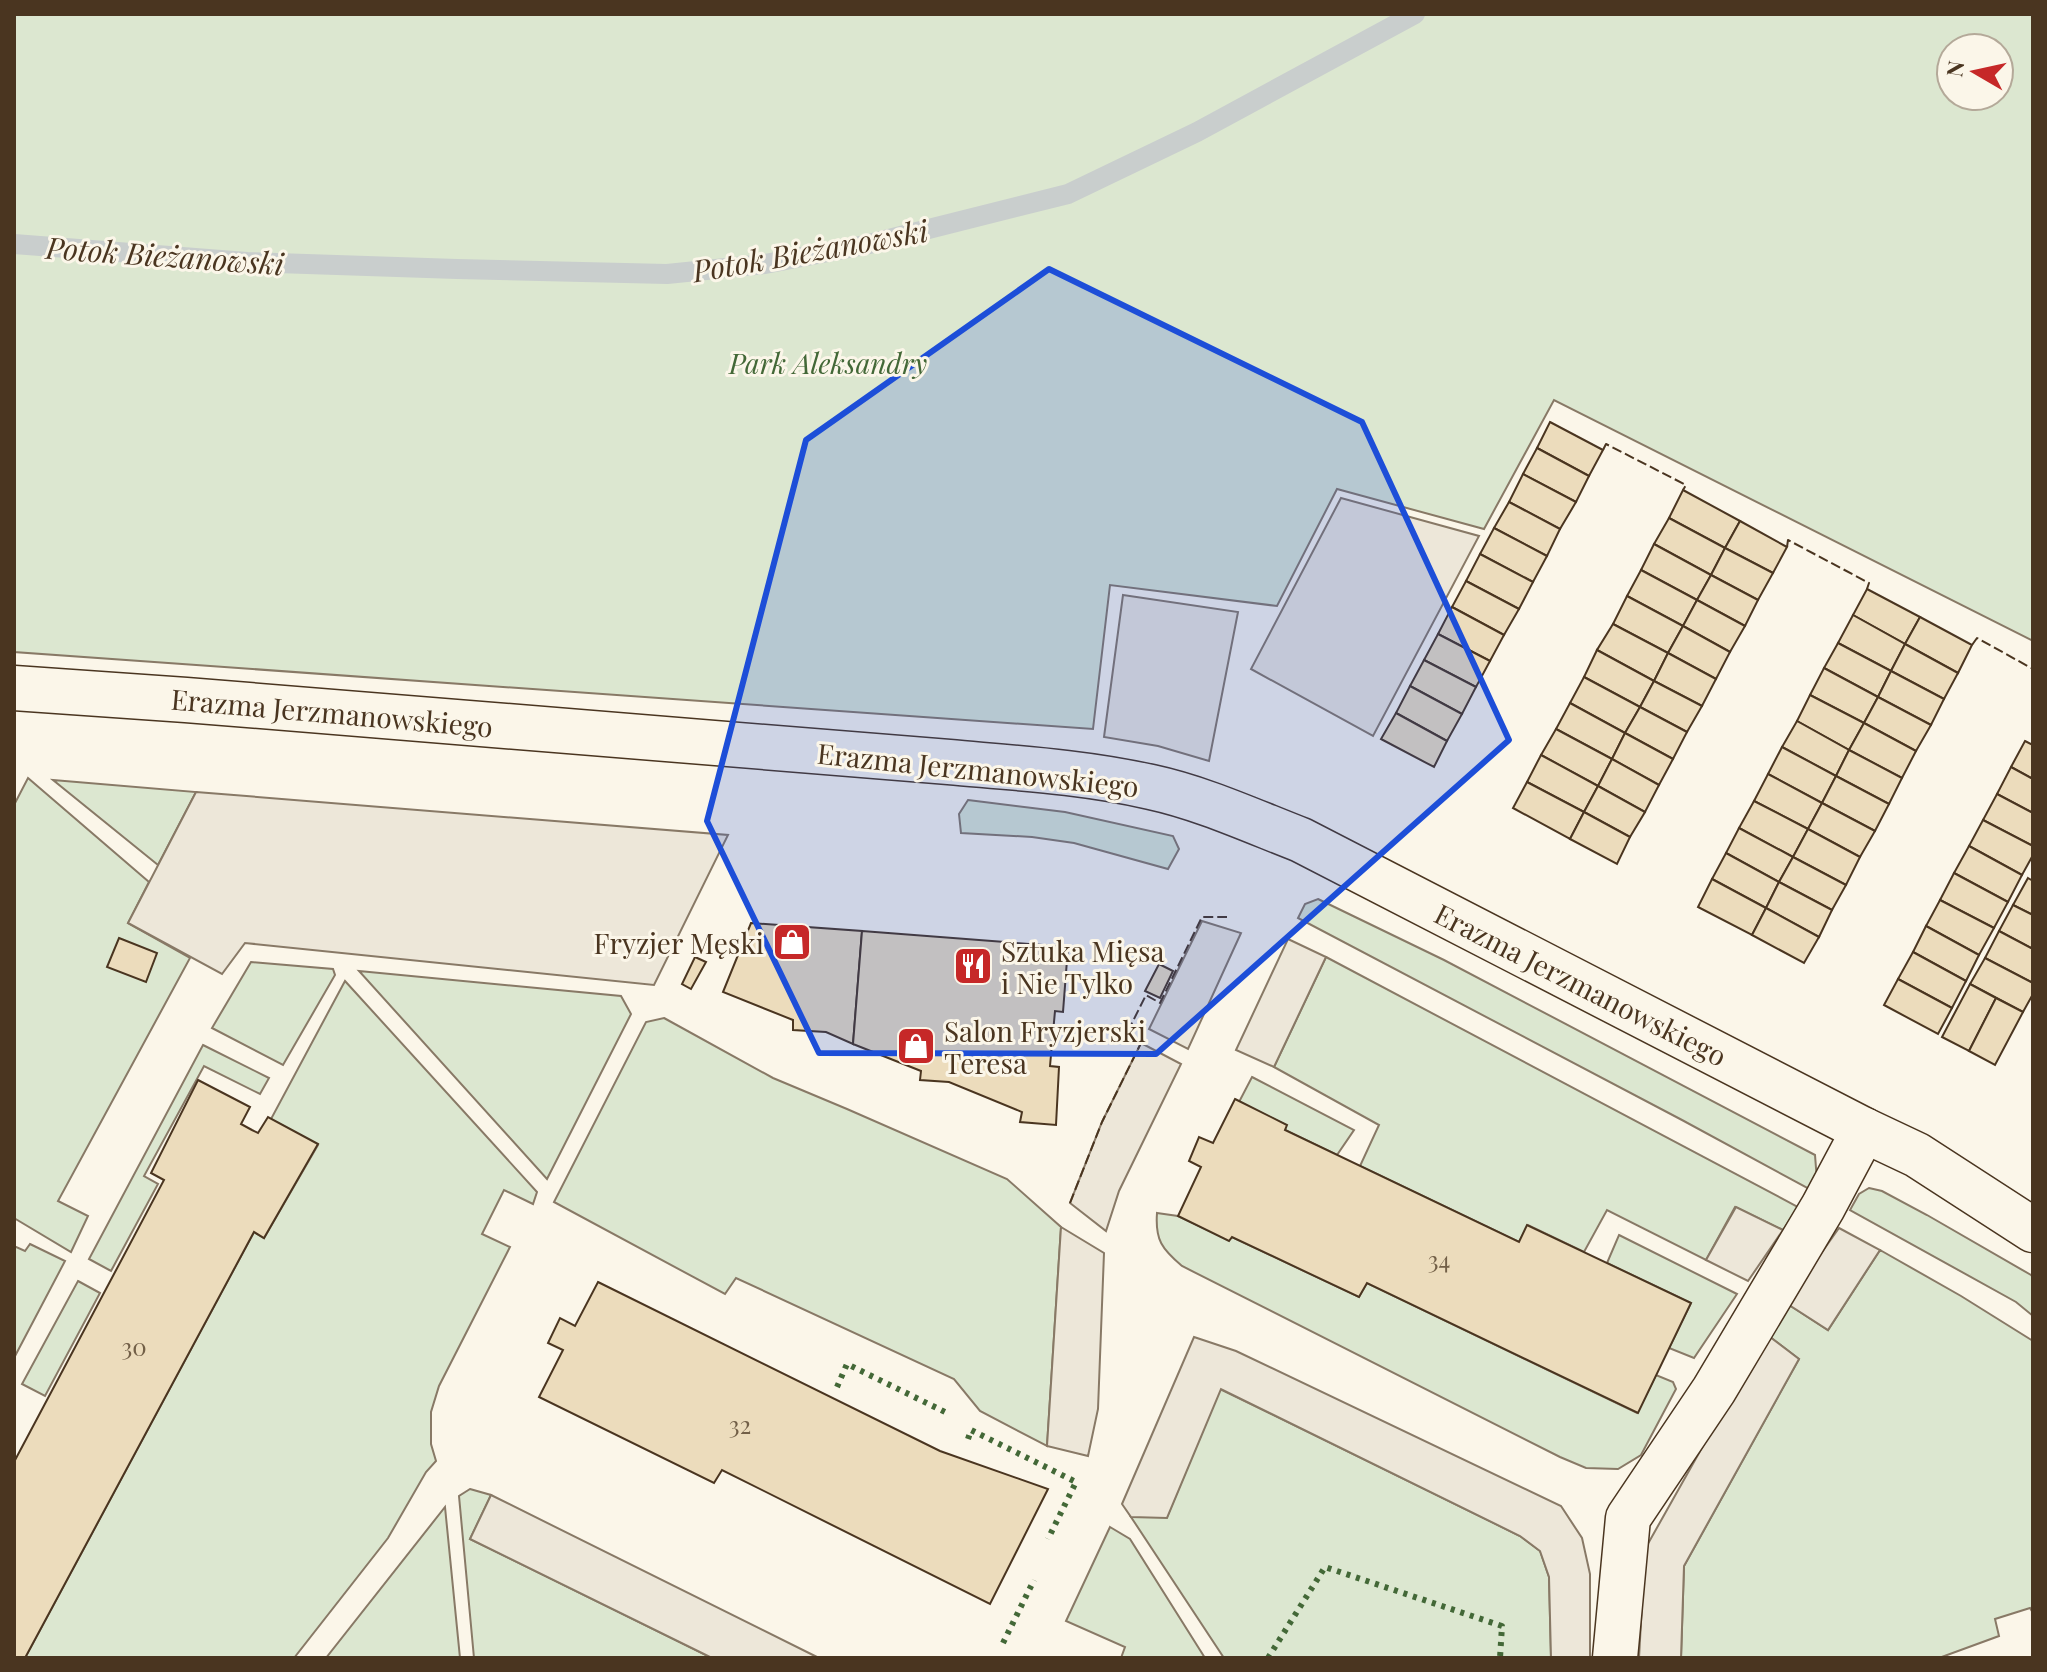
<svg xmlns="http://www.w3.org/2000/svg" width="2047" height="1672" font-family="'Playfair Display',serif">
	<rect width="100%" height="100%" fill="#fbf6e9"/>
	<g fill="#dce7d0" stroke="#887966" stroke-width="2" fill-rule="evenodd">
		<path d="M14,14H2033V641L1554,400L1484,529L1337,489L1277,606L1110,585L1093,729L14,652ZM1951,48H1999V96H1951Z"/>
		<path d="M28,778L149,882L128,923L190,958L58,1201L88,1216L71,1252L14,1218V805Z"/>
		<path d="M53,780L196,792L158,865Z"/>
		<path d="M968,800L1065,812L1173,836L1179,849L1168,869L1074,843L1032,837L961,833L959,814Z"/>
		<path d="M1318,899L1444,960L1815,1155L1817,1181L1811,1190L1682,1120L1298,918L1305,904Z"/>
		<path d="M1326,957L1798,1207L1783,1230L1735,1207L1706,1260L1607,1210L1584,1252L1528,1225L1519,1242L1360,1166L1379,1125L1274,1067Z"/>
		<path d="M251,962L333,969L335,975L283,1065L212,1028Z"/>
		<path d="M359,971L621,996L631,1014L547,1179Z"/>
		<path d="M345,981L537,1192L533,1204L504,1190L482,1234L510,1247L439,1386L431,1412V1444L436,1461L426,1472L388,1538L294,1658H25L254,1232L264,1238L318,1145L271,1119Z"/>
		<path d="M664,1018L773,1078L847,1109L1007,1179L1061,1227L1047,1446L980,1411L954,1379L736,1278L725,1294L554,1202L646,1022Z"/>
		<path d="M203,1045L269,1078L260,1094L204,1066L144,1176L158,1184L111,1271L89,1259Z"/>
		<path d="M1252,1077L1354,1130L1337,1155L1285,1130L1286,1125L1239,1102Z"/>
		<path d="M1869,1188L1882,1191L1927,1215L2031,1275L2033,1277V1316L2016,1302L1850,1210L1859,1194Z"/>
		<path d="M1157,1213L1178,1216L1229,1240L1232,1237L1359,1297L1367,1283L1637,1413L1656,1375L1673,1382L1676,1389L1641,1455L1618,1469L1586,1468L1560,1457L1182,1266C1162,1249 1155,1240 1157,1213Z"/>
		<path d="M1619,1235L1737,1294L1694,1358L1669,1348L1691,1303L1607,1263Z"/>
		<path d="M30,1244L65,1261L14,1358V1246L25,1251Z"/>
		<path d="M1880,1250L1961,1296L2033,1341V1613L2030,1608L1995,1619L1999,1636L1939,1658H1681L1684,1566L1799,1359L1766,1334L1786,1303L1828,1330Z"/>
		<path d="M78,1281L100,1293L45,1396L22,1384Z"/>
		<path d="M1220,1389L1520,1536L1540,1551L1549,1577L1551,1658H1224L1131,1517H1167Z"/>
		<path d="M470,1489L491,1495L470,1539L712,1658H474L459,1496Z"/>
		<path d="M445,1507L460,1658H326Z"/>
		<path d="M1110,1527L1130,1539L1205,1658H1121L1125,1647L1066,1621Z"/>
	</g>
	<g fill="#ede7d9" stroke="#887966" stroke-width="2">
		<path d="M1341,498L1479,536L1373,736L1251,669Z"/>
		<path d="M1123,595L1238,612L1209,761L1158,746L1104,737Z"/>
		<path d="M196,792L728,835L654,985L245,943L222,974L128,923Z"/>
		<path d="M1202,921L1241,933L1188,1049L1149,1029Z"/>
		<path d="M1288,939L1326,957L1274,1067L1236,1050Z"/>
		<path d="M1141,1043L1181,1064L1119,1191L1106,1231L1070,1203L1102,1122Z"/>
		<path d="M1736,1207L1783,1230L1748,1281L1706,1260Z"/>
		<path d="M1061,1227L1104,1253L1098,1409L1088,1456L1047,1446Z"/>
		<path d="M1839,1228L1880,1250L1828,1330L1786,1303Z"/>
		<path d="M1766,1334L1799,1359L1684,1566L1681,1658H1639L1645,1549Z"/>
		<path d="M1194,1337L1236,1351L1561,1506L1582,1538L1590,1574V1658H1551L1549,1577L1540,1551L1520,1536L1221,1389L1167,1518L1131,1517L1122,1504Z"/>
		<path d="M491,1495L819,1658H712L470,1539Z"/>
	</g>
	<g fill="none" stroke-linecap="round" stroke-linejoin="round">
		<path stroke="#c9cecd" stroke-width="20" d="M14,244L247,262L457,269L667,274L765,264L865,245L1068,194L1197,132L1415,14"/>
	</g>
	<g fill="#ecdcbc" stroke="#4a3520" stroke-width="2">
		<path d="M1550,422L1603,450L1589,476L1537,448Z"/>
		<path d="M1537,448L1589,476L1576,502L1523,474Z"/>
		<path d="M1523,474L1576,502L1560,529L1509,502Z"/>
		<path d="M1683,490L1740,521L1725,548L1669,518Z"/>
		<path d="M1509,502L1560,529L1547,556L1494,528Z"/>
		<path d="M1669,518L1725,548L1711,575L1654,544Z"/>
		<path d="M1740,521L1787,547L1773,573L1725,548Z"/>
		<path d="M1494,528L1547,556L1533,582L1480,554Z"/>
		<path d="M1654,544L1711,575L1697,600L1641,570Z"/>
		<path d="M1725,548L1773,573L1758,600L1711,575Z"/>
		<path d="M1480,554L1533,582L1519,609L1466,581Z"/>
		<path d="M1641,570L1697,600L1683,626L1627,596Z"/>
		<path d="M1711,575L1758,600L1745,626L1697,600Z"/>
		<path d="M1466,581L1519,609L1504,635L1452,607Z"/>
		<path d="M1867,589L1920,617L1905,644L1853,615Z"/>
		<path d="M1627,596L1683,626L1668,653L1613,624Z"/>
		<path d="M1697,600L1745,626L1730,652L1683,626Z"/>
		<path d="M1452,607L1504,635L1490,661L1438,634Z"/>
		<path d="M1853,615L1905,644L1891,671L1838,643Z"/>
		<path d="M1920,617L1972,645L1958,673L1905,644Z"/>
		<path d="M1613,624L1668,653L1654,681L1597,650Z"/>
		<path d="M1683,626L1730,652L1716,679L1668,653Z"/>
		<path d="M1438,634L1490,661L1476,687L1424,660Z"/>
		<path d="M1838,643L1891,671L1878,697L1824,668Z"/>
		<path d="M1905,644L1958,673L1944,699L1891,671Z"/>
		<path d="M1597,650L1654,681L1640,707L1584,677Z"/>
		<path d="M1668,653L1716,679L1702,706L1654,681Z"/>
		<path d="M1424,660L1476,687L1462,714L1410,686Z"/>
		<path d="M1824,668L1878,697L1864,723L1810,695Z"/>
		<path d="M1891,671L1944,699L1931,725L1878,697Z"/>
		<path d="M1584,677L1640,707L1625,733L1570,703Z"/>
		<path d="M1654,681L1702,706L1687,732L1640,707Z"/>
		<path d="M1410,686L1462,714L1447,741L1396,713Z"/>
		<path d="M1810,695L1864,723L1849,750L1797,721Z"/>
		<path d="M1878,697L1931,725L1916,751L1864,723Z"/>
		<path d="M1570,703L1625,733L1612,759L1556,729Z"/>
		<path d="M1640,707L1687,732L1673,759L1625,733Z"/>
		<path d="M1396,713L1447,741L1434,767L1381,739Z"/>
		<path d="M1797,721L1849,750L1836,776L1782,747Z"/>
		<path d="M1864,723L1916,751L1902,778L1849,750Z"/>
		<path d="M1556,729L1612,759L1598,786L1541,755Z"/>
		<path d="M1625,733L1673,759L1659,785L1612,759Z"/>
		<path d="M2025,741L2033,745V779L2011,767Z"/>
		<path d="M1782,747L1836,776L1822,803L1768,774Z"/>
		<path d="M1849,750L1902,778L1889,804L1836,776Z"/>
		<path d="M1541,755L1598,786L1584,812L1527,782Z"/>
		<path d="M1612,759L1659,785L1645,812L1598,786Z"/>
		<path d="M2011,767L2033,779V813L1997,794Z"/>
		<path d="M1768,774L1822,803L1808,829L1754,801Z"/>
		<path d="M1836,776L1889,804L1875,831L1822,803Z"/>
		<path d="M1527,782L1584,812L1570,839L1513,808Z"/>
		<path d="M1598,786L1645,812L1630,837L1584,812Z"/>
		<path d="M1997,794L2033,813V846L1983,820Z"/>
		<path d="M1754,801L1808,829L1793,857L1739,828Z"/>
		<path d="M1822,803L1875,831L1860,857L1808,829Z"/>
		<path d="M1584,812L1630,837L1617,864L1570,839Z"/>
		<path d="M1983,820L2033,846V855L2022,875L1969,846Z"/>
		<path d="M1739,828L1793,857L1779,882L1726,853Z"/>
		<path d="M1808,829L1860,857L1846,885L1793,857Z"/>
		<path d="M1969,846L2022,875L2008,902L1954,873Z"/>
		<path d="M1726,853L1779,882L1766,908L1712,879Z"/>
		<path d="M1793,857L1846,885L1832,910L1779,882Z"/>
		<path d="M1954,873L2008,902L1994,928L1940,900Z"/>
		<path d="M2028,878L2033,881V915L2013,905Z"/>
		<path d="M1712,879L1766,908L1752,935L1698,907Z"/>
		<path d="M1779,882L1832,910L1819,937L1766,908Z"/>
		<path d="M1940,900L1994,928L1979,955L1926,926Z"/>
		<path d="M2013,905L2033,915V949L1999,931Z"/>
		<path d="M1766,908L1819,937L1804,963L1752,935Z"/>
		<path d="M751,923L862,931L853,1044L826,1032L793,1030V1020L723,992Z"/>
		<path d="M1926,926L1979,955L1966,981L1913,952Z"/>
		<path d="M862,931L1068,947L1063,1012L1055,1011L1050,1066L1059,1067L1056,1125L1020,1122L1022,1112L949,1082L920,1080L921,1071L853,1044Z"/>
		<path d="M1999,931L2033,949V983L1985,958Z"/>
		<path d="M119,938L157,953L146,982L107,967Z"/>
		<path d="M1913,952L1966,981L1952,1008L1898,979Z"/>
		<path d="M695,957L706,962L691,989L682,984Z"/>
		<path d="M1985,958L2033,983V994L2023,1012L1970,984Z"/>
		<path d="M1159,964L1173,971L1160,998L1145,991Z"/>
		<path d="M1898,979L1952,1008L1938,1034L1884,1005Z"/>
		<path d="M1970,984L1996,998L1969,1051L1942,1037Z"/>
		<path d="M1996,998L2023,1012L1995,1065L1969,1051Z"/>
		<path d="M198,1080L250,1107L241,1124L252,1130L258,1133L268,1117L318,1144L264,1238L254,1232L25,1658H14V1462L164,1180L151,1173Z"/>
		<path d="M1235,1099L1287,1125L1285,1130L1519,1242L1527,1225L1691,1303L1638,1413L1367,1283L1359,1297L1232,1237L1229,1241L1178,1216L1201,1167L1189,1161L1199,1137L1213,1143Z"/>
		<path d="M598,1282L940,1451L1048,1489L990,1604L722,1470L714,1483L539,1397L563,1350L548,1343L560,1318L575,1326Z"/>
	</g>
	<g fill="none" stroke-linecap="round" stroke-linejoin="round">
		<defs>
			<g id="minor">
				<path d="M14,688L186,700L949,762C1016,768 1085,772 1151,787C1202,798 1252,821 1301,840L1864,1130L1917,1155L2033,1230"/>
				<path d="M1615,1658L1628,1518L1714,1390L1823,1207L1864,1130"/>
			</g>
		</defs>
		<use href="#minor" stroke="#4a3520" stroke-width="47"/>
		<use href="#minor" stroke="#fbf6e9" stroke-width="44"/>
		<g stroke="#436837" stroke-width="6" stroke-dasharray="4 6" stroke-linecap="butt">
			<path d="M837,1387L847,1364L945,1412"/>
			<path d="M968,1439L971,1430L1076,1482L1048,1539"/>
			<path d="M1003,1643L1034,1580"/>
			<path d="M1268,1658L1325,1567L1502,1626L1500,1658"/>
		</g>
		<g stroke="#4a3520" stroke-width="2" stroke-dasharray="10 4" stroke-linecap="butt">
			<path d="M1603,450L1606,444L1686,485L1683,490"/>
			<path d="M1787,547L1788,540L1869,583L1867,589"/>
			<path d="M1972,645L1977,638L2033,669"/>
			<path d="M1070,1203L1102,1122L1141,1043L1126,1035L1146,995L1160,1003L1202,917H1227"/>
		</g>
	</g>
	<path fill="#1d4ed8" fill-opacity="0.2" stroke="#1d4ed8" stroke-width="6" stroke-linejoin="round" d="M1049,269L1362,422L1509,740L1156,1054L819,1053L707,821L806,440Z"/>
	<defs>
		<symbol id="shop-square" viewBox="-11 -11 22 22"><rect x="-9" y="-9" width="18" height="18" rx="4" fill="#c62828" stroke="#fbf6e9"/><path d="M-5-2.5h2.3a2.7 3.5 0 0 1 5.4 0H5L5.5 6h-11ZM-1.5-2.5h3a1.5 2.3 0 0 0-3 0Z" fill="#fff"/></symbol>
		<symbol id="restaurant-square" viewBox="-11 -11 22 22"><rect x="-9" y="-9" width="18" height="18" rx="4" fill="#c62828" stroke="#fbf6e9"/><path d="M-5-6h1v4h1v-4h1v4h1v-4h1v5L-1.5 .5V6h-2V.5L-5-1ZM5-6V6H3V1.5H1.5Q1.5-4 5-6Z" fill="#fff"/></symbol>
	</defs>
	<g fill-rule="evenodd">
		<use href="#shop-square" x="770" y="920" width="44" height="44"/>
		<use href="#restaurant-square" x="951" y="944" width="44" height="44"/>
		<use href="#shop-square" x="894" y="1024" width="44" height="44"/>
	</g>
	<g text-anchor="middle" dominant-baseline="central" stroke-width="6" stroke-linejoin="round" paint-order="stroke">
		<g font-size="24" fill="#725f47">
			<text x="1439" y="1259">34</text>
			<text x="134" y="1346">30</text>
			<text x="740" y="1424">32</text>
		</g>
		<g font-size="28" font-style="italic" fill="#436837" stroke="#fbf6e9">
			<text x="828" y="362">Park Aleksandry</text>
		</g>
		<g font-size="28" fill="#4a3520" stroke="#fbf6e9">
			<text transform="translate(332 712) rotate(5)">Erazma Jerzmanowskiego</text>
			<text transform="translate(978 769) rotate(6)">Erazma Jerzmanowskiego</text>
			<text transform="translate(1581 984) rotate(27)">Erazma Jerzmanowskiego</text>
		</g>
		<g font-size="28" fill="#4a3520" stroke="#fbf6e9" text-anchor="start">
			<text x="764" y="942" text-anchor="end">Fryzjer Męski</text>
			<text x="1001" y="950">Sztuka Mięsa<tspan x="1001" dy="32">i Nie Tylko</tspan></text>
			<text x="944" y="1030">Salon Fryzjerski<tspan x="944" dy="32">Teresa</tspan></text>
		</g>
		<g font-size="30" font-style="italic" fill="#4a3520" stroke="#fbf6e9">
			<text transform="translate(810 250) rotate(-10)">Potok Bieżanowski</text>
			<text transform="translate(165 255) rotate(4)">Potok Bieżanowski</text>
		</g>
	</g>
	<rect width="2047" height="1672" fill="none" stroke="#4a3520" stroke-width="32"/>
	<g transform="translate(1975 72) rotate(279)"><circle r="38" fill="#fbf6e9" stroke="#b4a999" stroke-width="2"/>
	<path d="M0-6L14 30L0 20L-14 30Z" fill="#c62828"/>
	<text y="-12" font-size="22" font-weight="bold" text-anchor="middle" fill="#4a3520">N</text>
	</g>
</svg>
